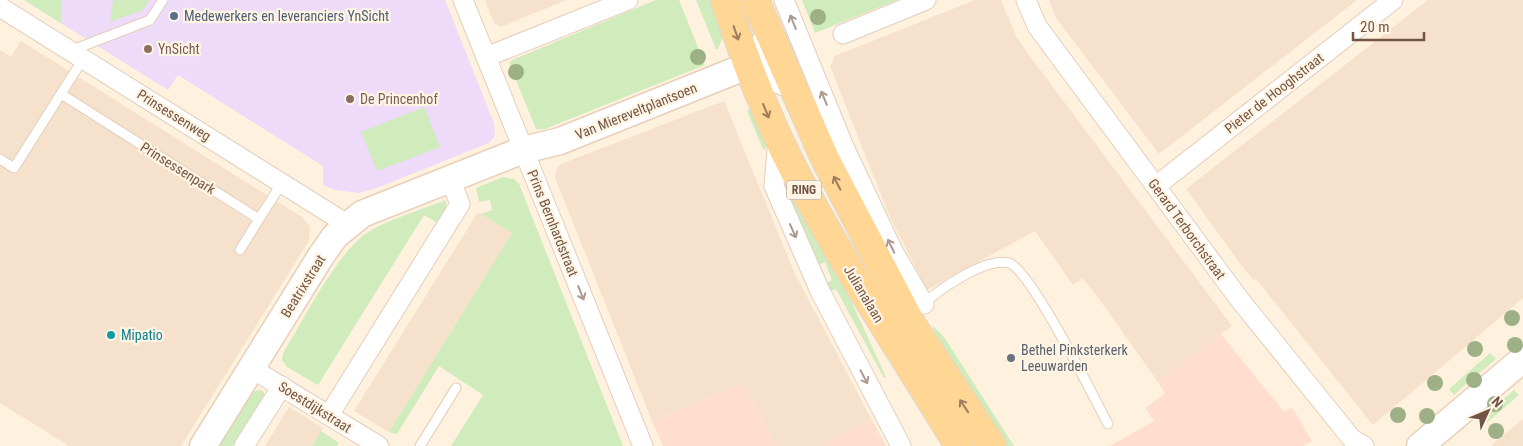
<svg xmlns="http://www.w3.org/2000/svg" width="1523" height="446" font-family="'Roboto Condensed',sans-serif">
	<rect width="100%" height="100%" fill="#fef1de"/>
	<g fill="#f6e2cc">
		<path d="M485,0H567L500,27L494,23Z"/>
		<path d="M975,0H1001L1016,36L1026,51L1232,326L1158,382L1094,292L1082,278L1073,285L1035,231L927,290L889,215L830,66L835,56Z"/>
		<path d="M1049,0H1357L1159,154L1056,18Z"/>
		<path d="M1428,0H1523V298L1373,425L1256,279L1253,280L1245,270L1186,189Z"/>
		<path d="M21,41L302,217L310,227L309,240L305,247L181,446H69L0,403V50L11,57Z"/>
		<path d="M724,101L795,274L872,420L822,446H776L743,384L652,421L555,178L556,169L561,164Z"/>
		<path d="M478,212L512,233L389,432L354,411Z"/>
		<path d="M289,407L323,428L312,446H265Z"/>
		<path d="M1523,419V446H1491L1493,444Z"/>
	</g>
	<g fill="#ffded0">
		<path d="M1221,334L1284,412L1292,407L1312,441L1303,446H1110L1154,421L1145,408L1165,394L1158,382Z"/>
		<path d="M743,384L776,446H663L652,421Z"/>
		<path d="M872,420L886,446H822Z"/>
	</g>
	<path fill="#eedbf9" d="M24,0H445L494,123L495,136L489,143L377,188L359,193L335,190L323,185V166L178,75L168,90Z"/>
	<g fill="#d0ebbc">
		<path d="M24,0H62L61,23Z"/>
		<path d="M113,0H150L143,10L110,22Z"/>
		<path d="M656,0H679L705,65L545,129H536L509,63L512,60Z"/>
		<path d="M696,0H718L724,33L718,49H716Z"/>
		<path d="M802,0H897L815,33Z"/>
		<path d="M424,107L440,147L377,171L361,132Z"/>
		<path d="M750,109C763,120 767,132 765,150L763,149L747,111Z"/>
		<path d="M786,176L834,264L886,377L884,378L836,289L827,293L822,285L832,280L825,262L814,267L787,196Z"/>
		<path d="M503,177L514,179L519,184L623,446H451L483,395L439,366L397,434L389,432L512,233L481,214L492,210L490,200L479,202L476,188Z"/>
		<path d="M446,200V209L438,223L424,215L318,385L287,367L282,360L283,353C303,321 335,257 364,235C385,220 421,210 446,200Z"/>
		<path d="M932,325L944,337L1014,446H1007L938,340Z"/>
		<path d="M1490,353L1496,359L1477,375L1481,380L1472,386L1468,382L1454,395L1449,389Z"/>
		<path d="M259,390L264,392V395L232,446H217L252,392Z"/>
		<path d="M1514,390L1519,395L1482,427L1477,422L1491,409L1487,405L1496,397L1500,402Z"/>
		<path d="M321,431L339,443L337,446H312Z"/>
	</g>
	<g fill="none" stroke-linecap="round" stroke-linejoin="round">
		<defs>
			<g id="lane">
				<path d="M70,51L150,20L163,0"/>
				<path d="M61,94L259,219L282,183"/>
				<path d="M0,159L14,168L83,59"/>
				<path d="M240,250L259,219"/>
				<path d="M923,305C939,289 986,257 1009,263C1031,270 1094,398 1108,424"/>
				<path d="M420,446L456,388"/>
			</g>
			<g id="street">
				<path d="M463,0L643,446"/>
				<path d="M784,0L845,149L893,251L924,304"/>
				<path d="M1026,0L1037,26L1240,300L1352,439L1364,446"/>
				<path d="M0,7L347,224"/>
				<path d="M843,34L926,0"/>
				<path d="M486,57L628,0"/>
				<path d="M778,139L774,186L820,291L901,446"/>
				<path d="M1156,186L1393,0"/>
				<path d="M251,368L379,446"/>
				<path d="M329,415L460,204L450,179"/>
				<path d="M244,446L282,386"/>
			</g>
			<g id="secondary">
				<path d="M747,66L791,85"/>
				<path d="M203,446L321,256L335,236L362,214L523,150L560,141L747,66L770,36"/>
				<path d="M1420,446L1523,359"/>
			</g>
			<g id="primary">
				<path d="M725,0C745,59 766,117 795,172C844,267 904,355 959,446"/>
				<path d="M755,0L825,159L912,325L992,446"/>
			</g>
		</defs>
		<use href="#lane" stroke="#e4cebd" stroke-width="11"/>
		<use href="#street" stroke="#e4cebd" stroke-width="21"/>
		<use href="#secondary" stroke="#e9cfb9" stroke-width="29"/>
		<use href="#primary" stroke="#ded6d2" stroke-width="30"/>
		<use href="#lane" stroke="#fff" stroke-width="9"/>
		<use href="#street" stroke="#fff" stroke-width="19"/>
		<use href="#secondary" stroke="#fff" stroke-width="26"/>
		<use href="#primary" stroke="#ffd693" stroke-width="28"/>
	</g>
	<g fill="#9eb085">
		<circle cx="818" cy="17" r="8"/>
		<circle cx="698" cy="57" r="8"/>
		<circle cx="516" cy="72" r="8"/>
		<circle cx="1512" cy="318" r="8"/>
		<circle cx="1515" cy="345" r="8"/>
		<circle cx="1475" cy="349" r="8"/>
		<circle cx="1474" cy="380" r="8"/>
		<circle cx="1435" cy="383" r="8"/>
		<circle cx="1495" cy="404" r="8"/>
		<circle cx="1398" cy="415" r="8"/>
		<circle cx="1427" cy="416" r="8"/>
		<circle cx="1496" cy="431" r="8"/>
	</g>
	<defs><path id="oneway-shaft" d="M-6 0H5M1.5-3L5.5 0L1.5 3" fill="none" stroke-width="1.6" stroke-linecap="round" stroke-linejoin="round" transform="scale(1.25)"/></defs>
	<g stroke="#ac998f">
		<use href="#oneway-shaft" transform="translate(793 22) rotate(-112)"/>
		<use href="#oneway-shaft" transform="translate(824 98) rotate(-113)"/>
		<use href="#oneway-shaft" transform="translate(793 231) rotate(66)"/>
		<use href="#oneway-shaft" transform="translate(891 246) rotate(-116)"/>
		<use href="#oneway-shaft" transform="translate(581 293) rotate(68)"/>
		<use href="#oneway-shaft" transform="translate(864 377) rotate(62)"/>
	</g>
	<g stroke="#9e7c5c">
		<use href="#oneway-shaft" transform="translate(736 33) rotate(71)"/>
		<use href="#oneway-shaft" transform="translate(766 111) rotate(68)"/>
		<use href="#oneway-shaft" transform="translate(837 183) rotate(-117)"/>
		<use href="#oneway-shaft" transform="translate(964 406) rotate(-124)"/>
	</g>
	<circle fill="#5c6f8a" stroke="#fff5e5" stroke-width="2" cx="174" cy="16" r="5"/>
	<g fill="#8d6e63" stroke="#fff5e5" stroke-width="2">
		<circle cx="148" cy="49" r="5"/>
		<circle cx="350" cy="99" r="5"/>
	</g>
	<circle fill="#0f9aa8" stroke="#fff5e5" stroke-width="2" cx="111" cy="335" r="5"/>
	<circle fill="#6b7280" stroke="#fff5e5" stroke-width="2" cx="1011" cy="358" r="5"/>
	<g text-anchor="middle" dominant-baseline="central" stroke-width="4.5" stroke-linejoin="round" paint-order="stroke">
		<rect fill="#fff5e5" stroke="#9e8575" stroke-width="1" x="786.5" y="180.5" width="35" height="19" rx="4"/>
		<g font-size="12" font-weight="bold" fill="#745545">
			<text x="804" y="190">RING</text>
		</g>
		<g font-size="14" fill="#4e5e75" stroke="#fff5e5" text-anchor="start">
			<text x="184" y="16">Medewerkers en leveranciers YnSicht</text>
		</g>
		<g font-size="14" fill="#785e54" stroke="#fff5e5" text-anchor="start">
			<text x="158" y="49">YnSicht</text>
			<text x="360" y="99">De Princenhof</text>
		</g>
		<g font-size="14" fill="#745545" stroke="#fff5e5">
			<text transform="translate(1274 93) rotate(-38)">Pieter de Hooghstraat</text>
			<text transform="translate(636 111) rotate(-22)">Van Miereveltplantsoen</text>
			<text transform="translate(174 115) rotate(32)">Prinsessenweg</text>
			<text transform="translate(178 168) rotate(32)">Prinsessenpark</text>
			<text transform="translate(553 223) rotate(68)">Prins Bernhardstraat</text>
			<text transform="translate(1187 229) rotate(54)">Gerard Terborchstraat</text>
			<text transform="translate(303 286) rotate(-58)">Beatrixstraat</text>
			<text transform="translate(864 294) rotate(59)">Julianalaan</text>
			<text transform="translate(315 407) rotate(32)">Soestdijkstraat</text>
		</g>
		<g font-size="14" fill="#0d838f" stroke="#fff5e5" text-anchor="start">
			<text x="121" y="335">Mipatio</text>
		</g>
		<g font-size="14" fill="#5b616d" stroke="#fff5e5" text-anchor="start">
			<text x="1021" y="350">Bethel Pinksterkerk<tspan x="1021" dy="16">Leeuwarden</tspan></text>
		</g>
	</g>
	<g transform="translate(1488 411) rotate(46)" stroke="#fff5e5" stroke-width="4" paint-order="stroke">
	<path d="M0-4L9 19L0 12L-9 19Z" fill="#745545"/>
	<text y="-8" font-size="14" font-weight="bold" text-anchor="middle" fill="#745545">N</text>
	</g>
	<path d="M1353 32v8h71v-8" fill="none" stroke="#745545" stroke-width="2.5"/>
	<text x="1360" y="32" font-size="15" fill="#745545" stroke="#fff5e5" stroke-width="4" paint-order="stroke">20 m</text>
</svg>
